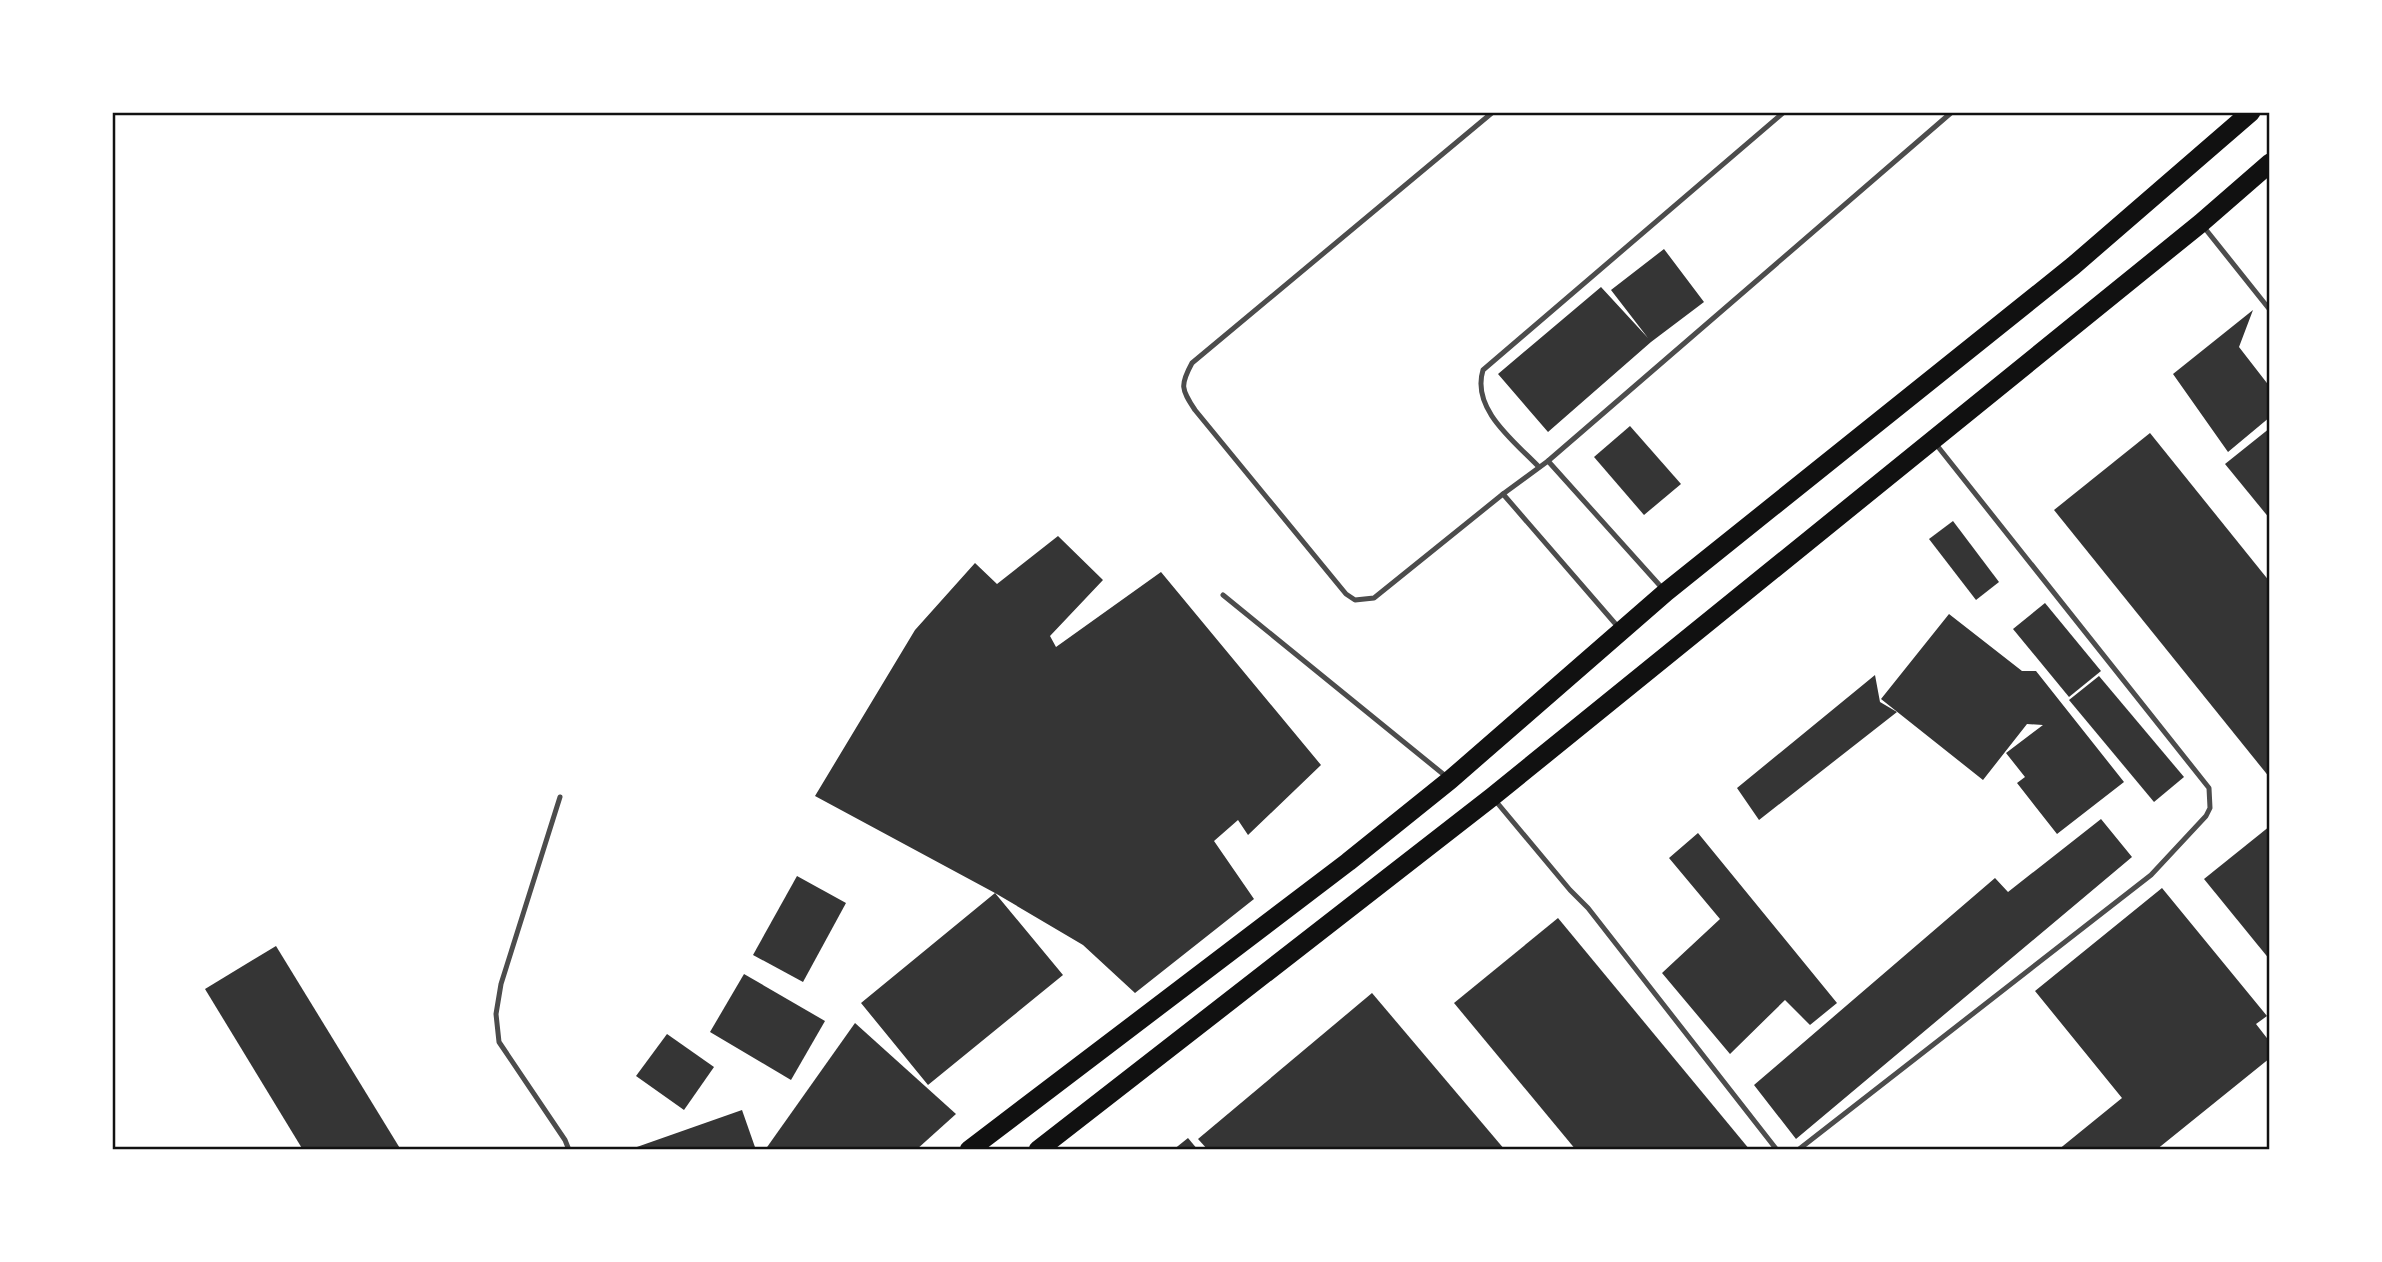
<svg xmlns="http://www.w3.org/2000/svg" width="2382" height="1262" font-family="'Source Sans 3',sans-serif">
	<rect width="100%" height="100%" fill="#fff"/>
	<g fill="#353535">
		<path d="M1664,249L1704,302L1651,342L1548,432L1498,374L1601,287L1648,338L1611,290Z"/>
		<path d="M2253,310L2239,347L2270,387V417L2228,452L2173,374Z"/>
		<path d="M1630,426L1681,484L1644,515L1594,457Z"/>
		<path d="M2270,428V519L2225,464Z"/>
		<path d="M2150,433L2270,582V778L2054,510Z"/>
		<path d="M1953,521L1999,582L1976,600L1929,539Z"/>
		<path d="M1058,536L1103,580L1050,636L1056,647L1161,572L1321,765L1248,835L1238,820L1214,841L1254,899L1135,993L1083,945L995,893L1063,975L928,1085L861,1003L995,893L815,796L915,630L975,563L997,584Z"/>
		<path d="M2045,603L2101,671L2069,697L2013,629Z"/>
		<path d="M1949,614L2022,671H2036L2124,782L2057,834L2017,783L2025,777L2006,753L2043,725L2027,724L1983,780L1881,699Z"/>
		<path d="M1875,675L1880,702L1897,712L1759,820L1737,788Z"/>
		<path d="M2099,676L2184,777L2154,802L2069,700Z"/>
		<path d="M2101,819L2132,857L1796,1139L1754,1085L1995,878L2008,892Z"/>
		<path d="M2270,826V960L2204,879Z"/>
		<path d="M1698,833L1837,1003L1810,1025L1785,1000L1730,1054L1662,973L1720,919L1669,858Z"/>
		<path d="M797,876L846,903L803,982L753,955Z"/>
		<path d="M2162,888L2267,1016L2256,1024L2270,1042V1058L2156,1150H2058L2122,1098L2035,991Z"/>
		<path d="M1558,918L1750,1150H1576L1454,1003Z"/>
		<path d="M276,946L401,1150H303L205,989Z"/>
		<path d="M744,974L825,1021L791,1080L710,1032Z"/>
		<path d="M1372,993L1505,1150H1208L1198,1139Z"/>
		<path d="M855,1023L956,1114L916,1150H765Z"/>
		<path d="M667,1034L714,1067L684,1110L636,1076Z"/>
		<path d="M742,1110L756,1150H635L634,1148Z"/>
		<path d="M1188,1138L1198,1150H1173Z"/>
	</g>
	<g fill="none" stroke-linecap="round" stroke-linejoin="round">
		<g stroke="#4c4c4c" stroke-width="5">
			<path d="M1493,112L1192,363C1180,385 1181,389 1195,410L1346,594L1355,600L1374,598L1503,494L1548,461L1952,112"/>
			<path d="M2203,226L2270,310"/>
			<path d="M1548,461L1663,589"/>
			<path d="M1539,467C1514,441 1471,409 1483,370L1784,112"/>
			<path d="M1503,494L1619,628"/>
			<path d="M1223,595L1448,778"/>
			<path d="M560,797L501,984L496,1014L499,1042L565,1140L569,1150"/>
			<path d="M1494,799L1570,890L1588,908L1777,1150"/>
			<path d="M1798,1150L2151,875L2206,816L2210,808L2209,788L1935,443"/>
		</g>
		<g stroke="#111" stroke-width="19">
			<path d="M969,1150L1348,862L1450,780L1666,592L2073,266L2251,112"/>
			<path d="M1038,1150L1492,797L2201,223L2270,163"/>
		</g>
	</g>
	<rect width="2382" height="1262" fill="none" stroke="#ffffff" stroke-width="228"/>
	<rect x="114" y="114" width="2154" height="1034" fill="none" stroke="#111" stroke-width="2.5"/>
</svg>
